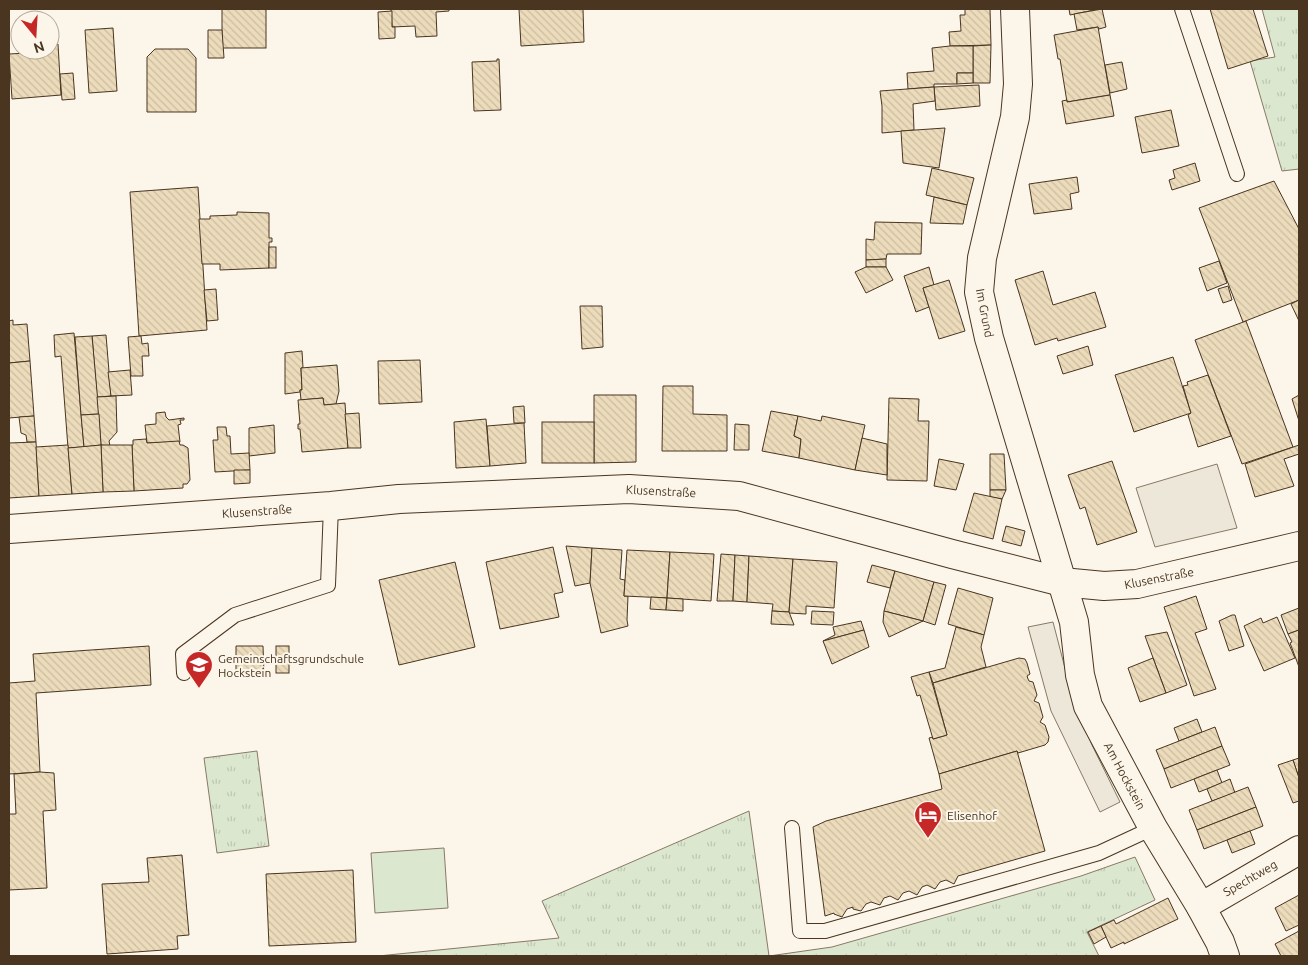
<svg xmlns="http://www.w3.org/2000/svg" width="1308" height="965" font-family="Ubuntu,sans-serif">
	<defs>
		<pattern id="grass-tufts" width="24" height="20" patternUnits="userSpaceOnUse" patternTransform="scale(1.25)"><rect width="24" height="20" fill="#dce7d0"/><path d="M3 7l-1-3M5 7V3M7 7l1-3M15 17l-1-3M17 17v-4M19 17l1-3" fill="none" stroke="#bec7b2"/></pattern>
		<pattern id="building-back-hatch" width="6" height="6" patternUnits="userSpaceOnUse" patternTransform="scale(1.25)"><rect width="6" height="6" fill="#ecdcbc"/><path d="M-1 5l2 2M0 0l6 6M5-1l2 2" fill="none" stroke="#ccbda1"/></pattern>
	</defs>
	<rect width="100%" height="100%" fill="#fbf6e9"/>
	<g fill="url(#grass-tufts)" stroke="#887966">
		<path d="M1262,9H1299V169L1282,171L1250,61L1275,57Z"/>
		<path d="M257,751L269,846L217,853L204,758Z"/>
		<path d="M749,811L769,956L832,947L1081,876L1135,857L1155,900L1087,932L1099,956H378L559,938L542,901Z"/>
	</g>
	<path fill="#dce7d0" stroke="#887966" d="M444,848L448,908L375,913L371,853Z"/>
	<g fill="#ede7d9" stroke="#887966">
		<path d="M1217,464L1237,528L1155,547L1136,488Z"/>
		<path d="M1053,622L1073,699L1092,745L1120,802L1100,812L1051,711L1028,627Z"/>
	</g>
	<g fill="url(#building-back-hatch)" stroke="#4a3520">
		<rect x="222" y="9" width="44" height="39"/>
		<path d="M391,9H449V11L436,12L437,36L416,37L415,26L392,27Z"/>
		<path d="M519,9H583L584,42L521,46Z"/>
		<path d="M965,9H990L991,45L950,46L949,32L961,31L960,15H965Z"/>
		<path d="M1069,9H1099L1070,15Z"/>
		<path d="M1102,9L1106,27L1099,29L1098,27L1077,30L1074,14Z"/>
		<path d="M1210,9H1253L1268,56L1228,69Z"/>
		<path d="M392,11V27H395V38L379,39L378,12Z"/>
		<path d="M1098,27L1110,95L1067,102L1060,59H1058L1054,35Z"/>
		<path d="M113,28L117,91L89,93L85,30Z"/>
		<path d="M208,30H222L224,58H208Z"/>
		<path d="M50,44H58L61,95L12,99L9,54L47,52V50H50Z"/>
		<path d="M991,45L990,83H973V46Z"/>
		<path d="M950,46H973V73H957V84H934V87L908,89L907,73L934,71L932,48Z"/>
		<path d="M155,49H188L196,58V112H147V57Z"/>
		<path d="M497,59H499L501,110L474,111L472,62L497,61Z"/>
		<path d="M1122,62L1127,89L1110,93L1105,65Z"/>
		<path d="M73,73L75,99L62,100L60,74Z"/>
		<path d="M957,73H973V83L957,84Z"/>
		<path d="M979,85L980,106L936,110L934,87Z"/>
		<path d="M934,87L935,101L913,104L914,130L882,133V106L880,91Z"/>
		<path d="M1110,95L1114,116L1066,124L1062,101L1067,100V102Z"/>
		<path d="M1171,110L1179,146L1142,153L1135,117Z"/>
		<path d="M945,128L939,168L903,163L901,131Z"/>
		<path d="M1195,163L1200,181L1172,190L1169,180L1175,178L1173,170Z"/>
		<path d="M932,168L974,178L967,205L926,195Z"/>
		<path d="M1077,177L1079,192L1070,194L1072,209L1034,214L1029,184Z"/>
		<path d="M1274,181L1299,229V300L1243,322L1199,208Z"/>
		<path d="M198,187L207,330L139,336L130,192Z"/>
		<path d="M934,197L967,205L963,224L930,223Z"/>
		<path d="M237,212L269,213V238H272V242H269V268L220,270V264H202L199,219H210V216L237,215Z"/>
		<path d="M875,222L922,223L921,254H887L886,259L866,260V239L874,240Z"/>
		<rect x="269" y="247" width="7" height="21"/>
		<path d="M886,259V267H866V260Z"/>
		<path d="M1219,261L1227,283L1207,291L1199,268Z"/>
		<path d="M866,267H886L893,280L866,293L855,272Z"/>
		<path d="M929,267L934,285L923,288L929,307L916,312L904,276Z"/>
		<path d="M1043,271L1053,305L1095,292L1106,327L1058,341L1057,338L1035,345L1015,280Z"/>
		<path d="M949,280L965,331L939,339L923,288Z"/>
		<path d="M1228,286L1232,300L1223,303L1218,289Z"/>
		<path d="M216,289L218,320L207,321L204,290Z"/>
		<path d="M1299,300V321L1291,304Z"/>
		<path d="M580,306H602L603,347L582,349Z"/>
		<path d="M13,320V325L27,324L30,361L9,363V321Z"/>
		<path d="M1246,321L1293,447L1242,464L1195,340Z"/>
		<path d="M74,333L84,447L68,448L61,356L55,357L54,335Z"/>
		<path d="M106,335L111,396L97,397L92,336Z"/>
		<path d="M92,336L99,414L81,415L75,337Z"/>
		<path d="M141,336L142,344L148,343L149,356H142L143,376H131L128,337Z"/>
		<path d="M1088,346L1093,365L1063,374L1057,356Z"/>
		<path d="M302,351L303,368H301L302,390H300V392L285,394V353Z"/>
		<path d="M1173,357L1191,413L1134,432L1115,375Z"/>
		<path d="M420,360L422,402L379,404L378,361Z"/>
		<path d="M30,361L34,416L9,418V363Z"/>
		<path d="M337,365L339,391L336,404L324,405L323,398L301,400L300,390H302L301,368Z"/>
		<path d="M130,370L132,395L111,396L108,372Z"/>
		<path d="M1208,375L1231,436L1198,447L1188,415L1191,413L1183,386L1188,385L1187,382Z"/>
		<path d="M663,386H693V414L727,415V451H662Z"/>
		<path d="M594,395H636V462L594,463Z"/>
		<path d="M1299,395V421L1292,399Z"/>
		<path d="M116,396L117,432L109,441L110,446L101,445L97,397Z"/>
		<path d="M323,398L324,405L345,403L348,448L302,452L300,429H298V424H300L298,400Z"/>
		<path d="M889,398L919,399L918,421H929L927,481L887,480Z"/>
		<path d="M524,406L525,423H514L513,407Z"/>
		<path d="M771,411L798,416L794,436L801,439L799,458L762,451Z"/>
		<path d="M165,412L166,417L169,420L184,418V420H180L181,424L178,425L180,442L147,443L145,425L156,424V413Z"/>
		<path d="M359,413L361,448H348L345,414Z"/>
		<path d="M99,414L101,445L84,447L81,415Z"/>
		<path d="M34,416L36,442H27L26,435L21,433L19,417Z"/>
		<path d="M798,416L821,421L822,416L865,425L855,470L799,458L801,439L794,436Z"/>
		<path d="M486,419L490,466L456,468L454,422Z"/>
		<rect x="542" y="422" width="52" height="41"/>
		<path d="M524,423L526,463L490,466L487,426Z"/>
		<path d="M735,424L749,425V450H734Z"/>
		<path d="M274,425L275,453L249,456V428Z"/>
		<path d="M217,427H226L227,436H230L231,454L249,453L250,470L215,472L213,440H218Z"/>
		<path d="M862,438L887,444V475L855,470Z"/>
		<path d="M146,439L147,443L179,441L180,445H183L188,448L190,480L187,484H183V488L134,491L132,445H133V440Z"/>
		<path d="M36,442L39,496L9,498V443Z"/>
		<path d="M68,445L72,494L39,496L36,447Z"/>
		<path d="M101,445H132L134,491L103,492Z"/>
		<path d="M101,445L103,492L72,494L68,448Z"/>
		<path d="M1299,445V454L1284,459L1294,486L1255,497L1245,464Z"/>
		<path d="M990,454H1004L1006,490H990Z"/>
		<path d="M939,459L964,464L956,490L934,486Z"/>
		<path d="M1112,461L1137,532L1097,545L1085,507L1080,509L1068,475Z"/>
		<path d="M234,470H250V483L234,484Z"/>
		<path d="M990,490H1006L1002,499L990,497Z"/>
		<path d="M974,493L1002,499L993,539L963,531Z"/>
		<path d="M1006,526L1025,531L1021,546L1002,541Z"/>
		<path d="M566,546L592,548L590,583L575,586Z"/>
		<path d="M553,547L563,592L554,594L559,617L500,629L486,562Z"/>
		<path d="M592,548L622,550L620,579L625,580L624,596H628L627,620L628,626L601,633L590,583Z"/>
		<path d="M627,550L670,552L667,598L624,596Z"/>
		<path d="M670,552L714,554L711,601L667,598Z"/>
		<path d="M721,554L735,555L733,601H717Z"/>
		<path d="M735,555L749,556L747,602L733,601Z"/>
		<path d="M749,556L793,559L789,612L772,611L773,604L747,602Z"/>
		<path d="M793,559L837,562L834,608L806,606V614L789,613Z"/>
		<path d="M455,562L475,647L399,665L379,580Z"/>
		<path d="M872,565L895,571L890,588L867,582Z"/>
		<path d="M895,571L934,582L923,621L884,611Z"/>
		<path d="M934,582L946,585L935,625L923,621Z"/>
		<path d="M958,588L993,598L984,635L948,624Z"/>
		<path d="M1196,596L1207,629L1195,633L1216,689L1194,696L1164,607Z"/>
		<path d="M651,597L667,598L666,610L650,609Z"/>
		<path d="M667,598L683,599V611L666,610Z"/>
		<path d="M1299,608V630L1288,634L1281,615Z"/>
		<path d="M772,611L789,612L794,625L771,624Z"/>
		<path d="M812,611L834,612L833,625L811,624Z"/>
		<path d="M884,611L923,621L889,637L883,622Z"/>
		<path d="M1232,615H1235L1244,646L1229,651L1219,621Z"/>
		<path d="M1277,617L1295,658L1264,671L1244,626L1261,618L1263,623Z"/>
		<path d="M861,621L864,630L823,641L835,635L833,627Z"/>
		<path d="M956,627L984,635L981,647L986,667L933,683L929,672L945,668Z"/>
		<path d="M864,630L869,647L832,664L823,641Z"/>
		<path d="M1299,630V667L1290,643L1292,642L1288,634Z"/>
		<path d="M1167,632L1187,685L1166,693L1145,636Z"/>
		<path d="M149,646L151,685L36,693L40,772L9,774V683L35,681L33,654Z"/>
		<path d="M236,646H263L264,674L236,673Z"/>
		<rect x="276" y="646" width="13" height="27"/>
		<path d="M1019,658L1025,659L1027,663L1030,674L1027,676L1028,679L1029,681L1033,682L1037,695L1034,701L1039,703L1043,717L1040,722L1045,725L1049,737L1048,742L1045,745L1018,753L1017,751L939,774L929,738L933,737V739L947,735L933,683Z"/>
		<path d="M1153,658L1166,693L1140,702L1128,668Z"/>
		<path d="M929,672L947,735L933,739L920,695L917,696L911,677Z"/>
		<path d="M1197,719L1202,732L1179,741L1174,728Z"/>
		<path d="M1215,727L1222,746L1164,769L1156,750Z"/>
		<path d="M1222,746L1230,765L1171,788L1164,769Z"/>
		<path d="M1017,751L1045,851L958,876L954,884L946,880L940,882L935,889L927,885L922,887L917,895L909,891L903,893L898,900L890,896L884,898L880,905L871,902L866,904L861,911L853,909V907L847,909L842,917L834,914V913L825,916L813,827L826,821L942,789L939,774Z"/>
		<path d="M1299,758V778L1293,760Z"/>
		<path d="M1293,760L1299,778V801L1293,803L1278,765Z"/>
		<path d="M1217,770L1222,783L1199,792L1194,779Z"/>
		<path d="M40,772L54,773L56,810L43,811L47,888L9,890V814H16L14,774Z"/>
		<path d="M1230,779L1235,793L1212,801L1207,789Z"/>
		<path d="M1248,787L1256,807L1197,830L1189,810Z"/>
		<path d="M1256,807L1263,826L1204,849L1197,830Z"/>
		<path d="M1250,831L1255,844L1232,853L1227,840Z"/>
		<path d="M182,855L189,935L177,936L178,949L107,954L102,884L149,882L147,858Z"/>
		<path d="M353,870L356,942L269,946L266,874Z"/>
		<path d="M1299,895V925L1286,931L1275,908Z"/>
		<path d="M1168,898L1178,919L1124,944V942L1111,948L1101,926L1114,920L1116,924Z"/>
		<path d="M1101,926L1106,937L1094,944L1088,932Z"/>
		<path d="M1299,931V956H1281L1275,944Z"/>
	</g>
	<g fill="none" stroke-linecap="round" stroke-linejoin="round">
		<defs>
			<g id="lane">
				<path d="M1182,9L1237,174"/>
				<path d="M184,673L183,654L235,615L328,585L331,506"/>
				<path d="M792,828L800,931H825L1099,853L1153,828"/>
			</g>
			<g id="street">
				<path d="M1015,9L1018,84L1015,117L982,258L979,292L989,338L1074,622L1080,675L1088,706L1153,828L1201,907L1220,942L1225,956"/>
				<path d="M1201,907L1299,850"/>
			</g>
			<path id="secondary" d="M9,529L331,506L399,499L629,489L739,496L952,554L1062,582L1104,586L1137,584L1299,546"/>
		</defs>
		<use href="#lane" stroke="#4a3520" stroke-width="16"/>
		<use href="#street" stroke="#4a3520" stroke-width="30"/>
		<use href="#secondary" stroke="#4a3520" stroke-width="30"/>
		<use href="#lane" stroke="#fbf6e9" stroke-width="14"/>
		<use href="#street" stroke="#fbf6e9" stroke-width="28"/>
		<use href="#secondary" stroke="#fbf6e9" stroke-width="28"/>
	</g>
	<defs>
		<symbol id="school-pin" viewBox="-11 -11 22 30"><path d="M0 17L-7.5 6A9.5 9.5 0 1 1 7.5 6Z" fill="#c62828" stroke="#fbf6e9"/><path d="M0-5L7-2L0 1L-7-2ZM-4 1L0 2.5L4 1V4Q0 6-4 4Z" fill="#fff"/></symbol>
		<symbol id="hotel-pin" viewBox="-11 -11 22 30"><path d="M0 17L-7.5 6A9.5 9.5 0 1 1 7.5 6Z" fill="#c62828" stroke="#fbf6e9"/><path d="M-6-4.5h1.5V1H6V5H4.5V3h-9V5H-6ZM-4 0a1.8 1.8 0 1 1 3.6 0ZM.5 0V-2.5h3Q6-2.5 6 0Z" fill="#fff"/></symbol>
	</defs>
	<g fill-rule="evenodd">
		<use href="#school-pin" x="183" y="649" width="32" height="43"/>
		<use href="#hotel-pin" x="912" y="799" width="32" height="43"/>
	</g>
	<g text-anchor="middle" dominant-baseline="central" stroke-width="4" stroke-linejoin="round" paint-order="stroke">
		<g font-size="12" fill="#4a3520" stroke="#fbf6e9">
			<text transform="translate(985 313) rotate(79)">Im Grund</text>
			<text transform="translate(661 491) rotate(3)">Klusenstraße</text>
			<text transform="translate(257 511) rotate(-4)">Klusenstraße</text>
			<text transform="translate(1159 578) rotate(-11)">Klusenstraße</text>
			<text transform="translate(1125 776) rotate(62)">Am Hockstein</text>
			<text transform="translate(1250 878) rotate(-30)">Spechtweg</text>
		</g>
		<g font-size="12" fill="#4a3520" stroke="#fbf6e9" text-anchor="start">
			<text x="218" y="658">Gemeinschaftsgrundschule<tspan x="218" dy="14">Hockstein</tspan></text>
			<text x="947" y="815">Elisenhof</text>
		</g>
	</g>
	<rect width="1308" height="965" fill="none" stroke="#4a3520" stroke-width="20"/>
	<g transform="translate(35 35) rotate(162)"><circle r="24" fill="#fbf6e9" stroke="#b4a999"/>
	<path d="M0-4L9 19L0 12L-9 19Z" fill="#c62828"/>
	<text y="-8" font-size="14" font-weight="bold" text-anchor="middle" fill="#4a3520">N</text>
	</g>
</svg>
